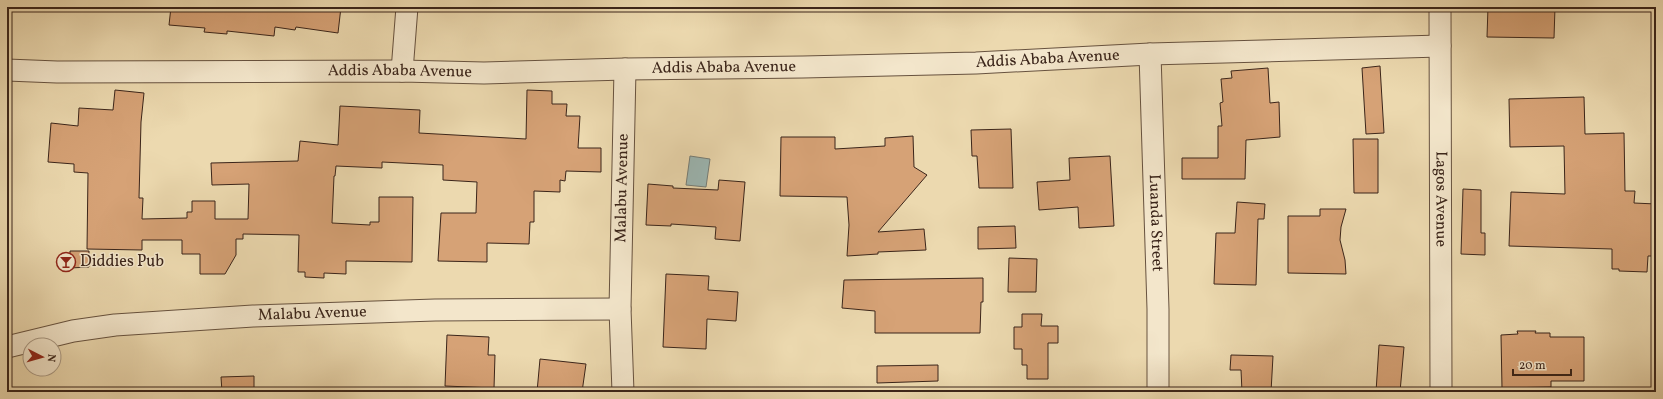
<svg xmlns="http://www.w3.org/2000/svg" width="1663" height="399" font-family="Vollkorn,serif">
	<rect width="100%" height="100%" fill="#ecd9af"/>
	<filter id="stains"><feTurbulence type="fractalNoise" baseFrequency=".005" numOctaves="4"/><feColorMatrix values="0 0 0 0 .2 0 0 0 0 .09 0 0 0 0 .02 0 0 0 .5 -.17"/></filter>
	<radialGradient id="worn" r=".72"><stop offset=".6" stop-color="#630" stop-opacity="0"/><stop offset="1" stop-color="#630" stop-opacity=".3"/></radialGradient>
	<path fill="#9cb8b5" stroke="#757d77" d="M690,156L710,159L706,187L686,185Z"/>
	<g fill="#d6a276" stroke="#3b251a">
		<path d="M171,7H341L338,33L296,27L295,30L275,27L274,36L227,31V34L204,32L205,28L169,25Z"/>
		<path d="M1488,7H1555L1554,38L1487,37Z"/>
		<path d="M1380,66L1384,133L1366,134L1362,68Z"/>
		<path d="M1268,68L1270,103L1279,102L1280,137L1246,140L1245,179H1182V158H1218V126H1222L1220,103L1223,102L1221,79L1232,78L1231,71Z"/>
		<path d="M115,90L144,93L141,122L139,198H143L142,219L187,218V212H192V201H215V219H248L249,184L212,185L211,163L298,161L300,141L338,145L340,106L420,110L419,133L526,139L527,90L552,91V104H567L566,116H580L578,148H601V172L566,171L565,181L560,180V192L534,191V222H530L529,244L487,243V262L438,261L441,213H476L477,182L443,180V165L382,162V168L336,166L335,176H334L332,223L370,225V222H379V197H413L412,262L346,261V274L324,273V278L305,277V272H298L299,235L243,234V239H236V255L225,274H200V254H182V240H142V250L87,249L88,173L74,172V164L48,162L51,123L78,126L79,108L113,110Z"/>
		<path d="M1584,97L1585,134L1624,133L1625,191H1635L1634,203L1656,204V256H1648L1647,272L1619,271V269H1612V249L1509,246L1511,192L1565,194L1564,146L1510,147L1509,99Z"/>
		<path d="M1011,129L1013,188H979L977,156H972L971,130Z"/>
		<path d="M913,136L914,167L927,175L878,232L924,229L926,250L878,252V254L847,256L849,225L847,197L780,196L781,137H835V149L885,146V138Z"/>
		<path d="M1353,139H1378V193H1354Z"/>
		<path d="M1110,156L1114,226L1079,228L1078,207L1039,210L1037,182L1070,180L1069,158Z"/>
		<path d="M719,180L745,182L740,241L715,239L716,227L671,224V226L646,225L648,184L673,186V188L718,190Z"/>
		<path d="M1463,189L1481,190V233H1485V255L1461,254Z"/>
		<path d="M1237,202L1265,204L1264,219H1258L1256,285L1214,284L1216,233H1235Z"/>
		<path d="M1320,209H1346L1341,227L1340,240L1345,260L1346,274L1288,273V216H1320Z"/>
		<path d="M1015,226L1016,248L978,249V227Z"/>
		<path d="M70,251H89V267L70,268Z"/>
		<path d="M1009,258L1037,259L1036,292H1008Z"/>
		<path d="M666,274L709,276L708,290L738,292L736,321L707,319L706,349L663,347Z"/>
		<path d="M983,278V302H981L980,333H875V311L842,308L844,280Z"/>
		<path d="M1022,314H1042L1041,326H1058V343H1048V379H1027V365H1022V349H1014V327H1022Z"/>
		<path d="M1517,331H1536L1535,333H1550V337H1584V381H1551V387L1502,388L1501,335L1518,334Z"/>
		<path d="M447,335L489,337L488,355H495L494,388L445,386Z"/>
		<path d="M1379,345L1404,347L1400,392H1376Z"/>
		<path d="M1231,355L1273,356L1271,392H1242L1241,370H1230Z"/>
		<path d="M540,359L586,364L582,392H537Z"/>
		<path d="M938,365V381L877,383V366Z"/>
		<path d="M254,376V392H222L221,377Z"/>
	</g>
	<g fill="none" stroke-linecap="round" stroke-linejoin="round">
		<defs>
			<g id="minor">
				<path id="s1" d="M1440,7L1441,392"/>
				<path id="s2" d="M1150,54L1158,309V392"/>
				<path id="s3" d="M7,70L57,72L402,71L484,73L625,69L803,67L976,63L1150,54L1440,46"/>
				<path d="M402,71L407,7"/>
				<path id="s4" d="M7,347L73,331L115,325L253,316L435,310L620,309"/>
				<path id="s5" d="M623,392L620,309L625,69"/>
			</g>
		</defs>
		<use href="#minor" stroke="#67523f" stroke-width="23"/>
		<use href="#minor" stroke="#f3e6cb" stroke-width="21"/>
	</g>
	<defs>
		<symbol id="bar-ring" viewBox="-11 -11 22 22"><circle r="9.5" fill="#f3e6cb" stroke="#8f2418" stroke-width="1.5"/><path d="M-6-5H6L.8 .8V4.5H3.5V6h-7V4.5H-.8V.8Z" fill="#8f2418"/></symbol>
	</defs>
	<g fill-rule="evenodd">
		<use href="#bar-ring" x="55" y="251" width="22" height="22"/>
	</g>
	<g text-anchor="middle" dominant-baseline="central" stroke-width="3" stroke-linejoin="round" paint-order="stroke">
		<g font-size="16" fill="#3b251a" stroke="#f3e6cb">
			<text stroke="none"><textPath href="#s3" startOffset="1041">Addis Ababa Avenue</textPath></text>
			<text stroke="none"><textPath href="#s3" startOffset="717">Addis Ababa Avenue</textPath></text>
			<text stroke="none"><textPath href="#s3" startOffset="393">Addis Ababa Avenue</textPath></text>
			<text stroke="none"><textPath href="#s5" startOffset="204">Malabu Avenue</textPath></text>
			<text stroke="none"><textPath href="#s1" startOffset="192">Lagos Avenue</textPath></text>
			<text stroke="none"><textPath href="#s2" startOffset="169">Luanda Street</textPath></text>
			<text stroke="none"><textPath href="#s4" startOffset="308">Malabu Avenue</textPath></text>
		</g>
		<g font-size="16" fill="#3b251a" stroke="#f3e6cb" text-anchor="start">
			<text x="80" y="262">Diddies Pub</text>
		</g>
	</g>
	<rect width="1663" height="399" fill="none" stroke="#ecd9af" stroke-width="24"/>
	<rect x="8" y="8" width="1647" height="383" fill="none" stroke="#3b251a" stroke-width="2"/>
	<rect x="12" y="12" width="1639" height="375" fill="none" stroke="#3b251a"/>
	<g transform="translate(42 357) rotate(96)"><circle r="19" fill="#f3e6cb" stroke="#a99984"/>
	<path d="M0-3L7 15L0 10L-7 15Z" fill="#8f2418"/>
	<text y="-6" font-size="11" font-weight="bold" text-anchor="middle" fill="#3b251a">N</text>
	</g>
	<path d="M1513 369v6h58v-6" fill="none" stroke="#3b251a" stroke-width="2"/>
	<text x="1519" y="369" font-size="12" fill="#3b251a" stroke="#f3e6cb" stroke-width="3" paint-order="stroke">20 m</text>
	<rect width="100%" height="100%" filter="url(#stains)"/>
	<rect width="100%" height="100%" fill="url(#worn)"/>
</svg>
